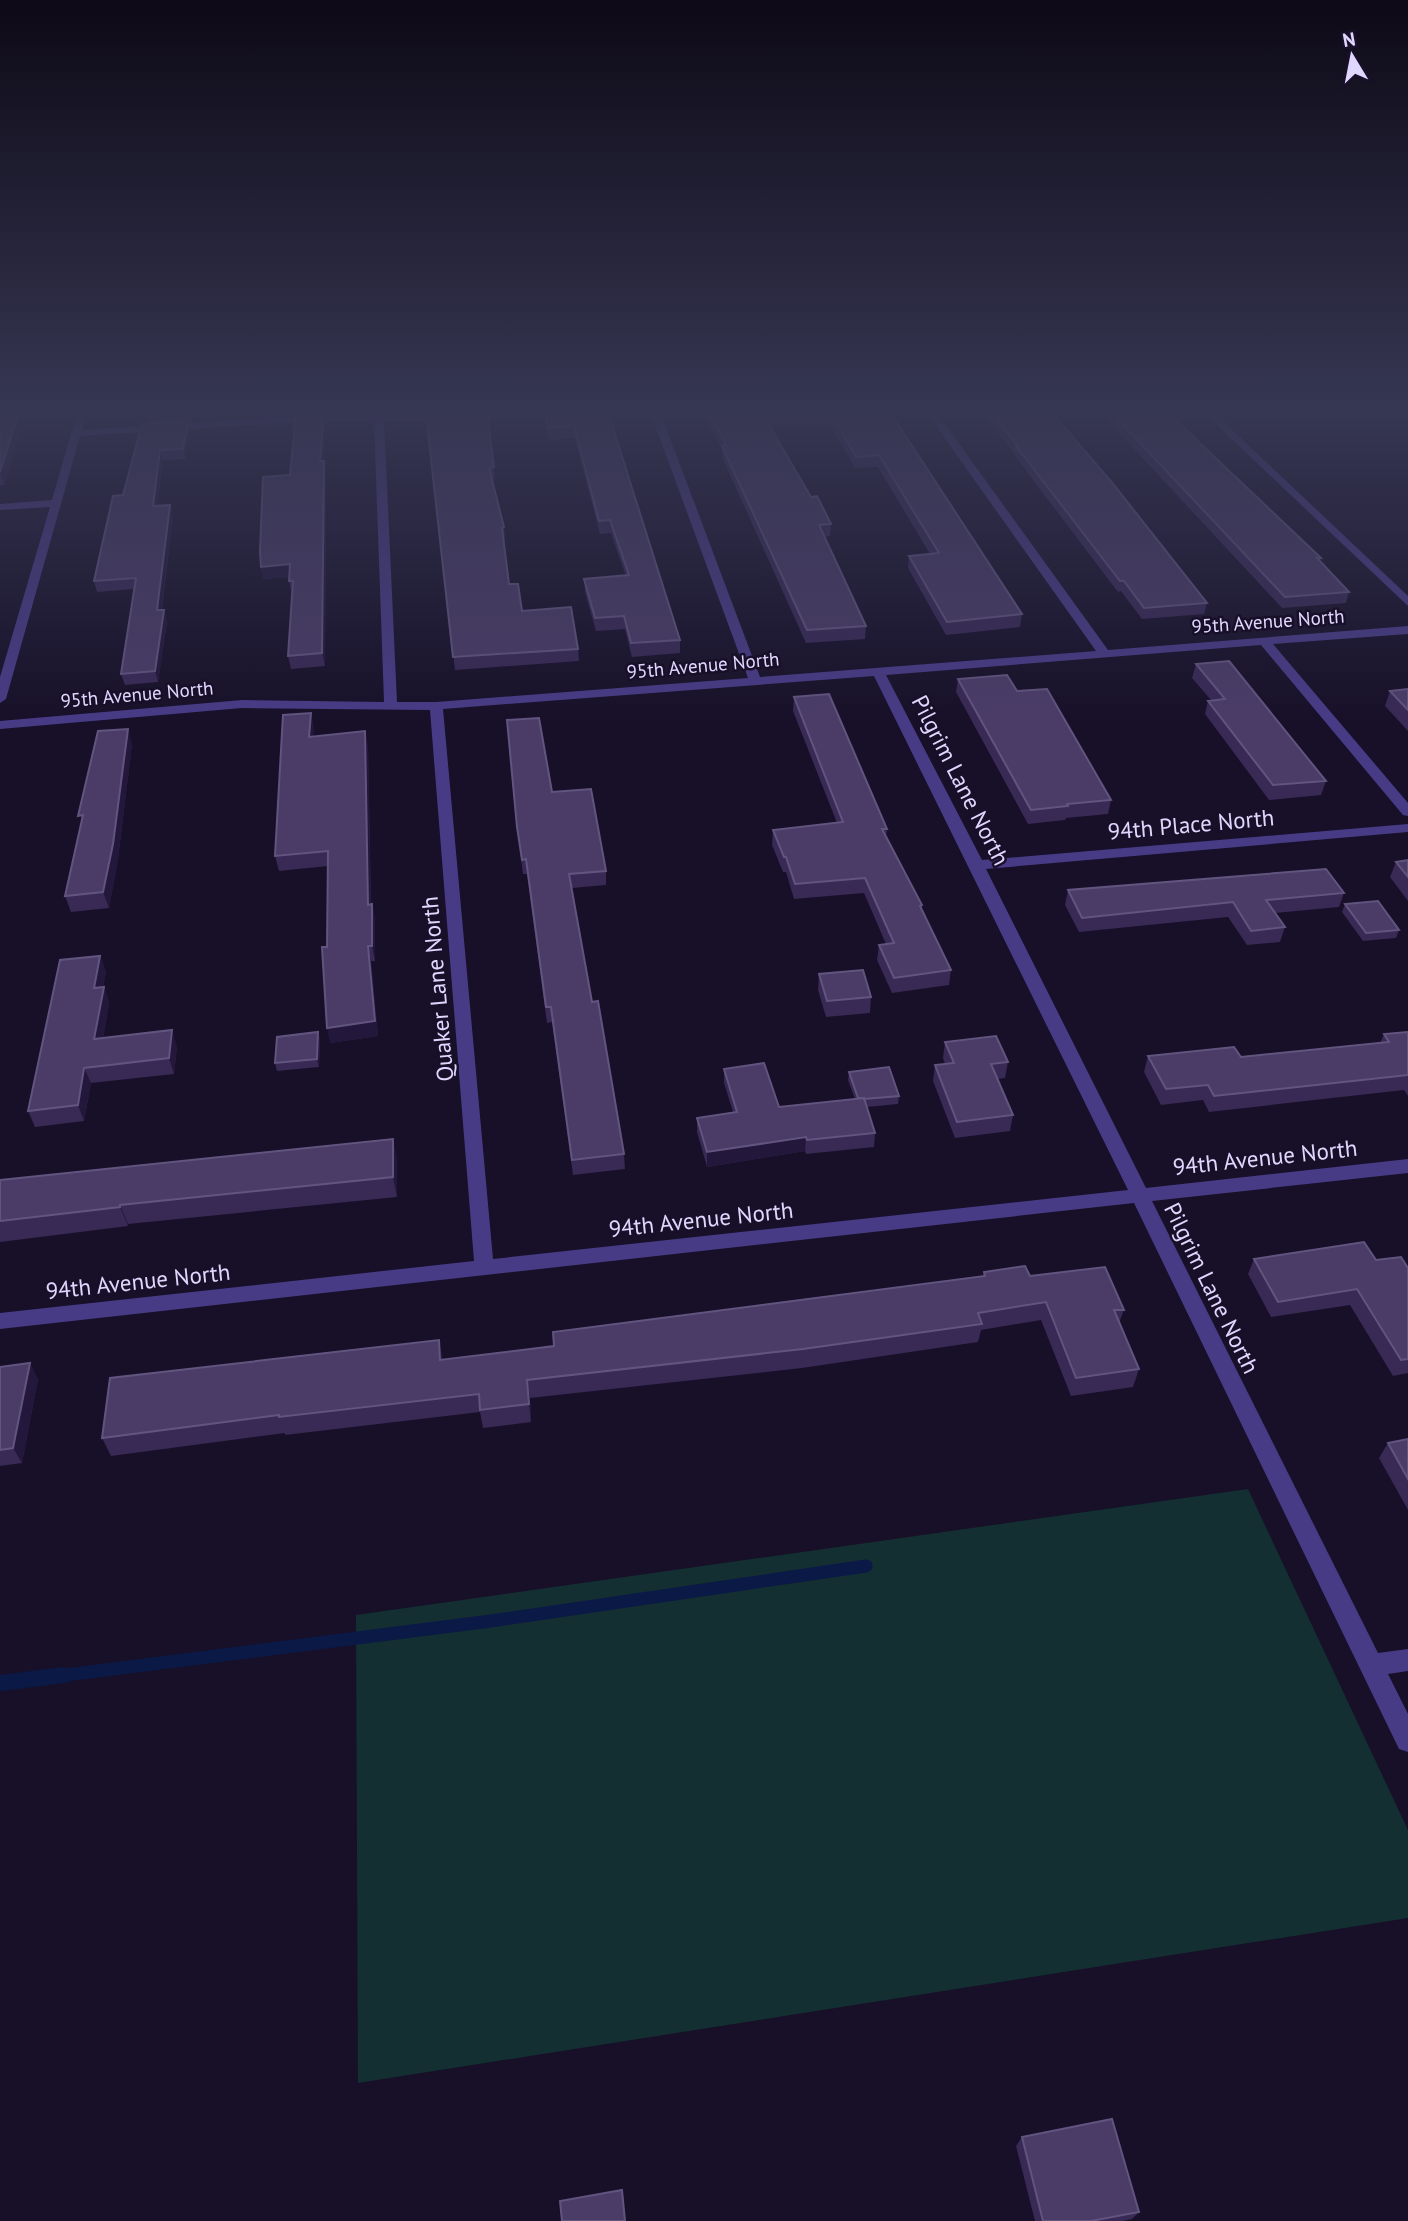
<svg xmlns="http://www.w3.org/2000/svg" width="1408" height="2221" font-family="'PT Sans',sans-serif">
	<rect width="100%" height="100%" fill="#171028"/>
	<path fill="#132f32" d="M1248,1489L1408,1830V1918L358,2083L356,1615Z"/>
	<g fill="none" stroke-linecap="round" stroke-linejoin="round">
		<path stroke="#0b1946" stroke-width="13" d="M50,1677L491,1621L866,1566"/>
		<path stroke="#0b1946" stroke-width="16" d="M0,1683L64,1675"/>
		<g fill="#483b86" fill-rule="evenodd">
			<path d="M78,409H88L82,430L314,415L440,416L629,409L624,412L440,422L384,421L397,702H436L748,678L649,409H659L760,677L1096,651L924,409H934L1108,650L1408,626V634L1273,644L1408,803V816L1403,815L1261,645L886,675L982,860L1408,824V832L986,869L1146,1188L1408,1159V1173L1152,1201L1378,1653L1408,1649V1671L1388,1674L1408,1714V1752L1399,1749L1134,1203L0,1329V1313L474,1261L430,710L242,708L0,729V721L242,700L384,702L374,421H314L80,436L6,699L0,703V677L50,507L0,510V504L52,500ZM874,676L1128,1190L493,1259L443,709Z"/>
			<path d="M1200,409H1210L1408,596V606Z"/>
		</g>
	</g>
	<g fill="#382955">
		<path d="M0,409H24L26,414L4,485H0Z"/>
		<path d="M130,409H196L194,420L147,423L144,411L131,412Z"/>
		<path d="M298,409H327L326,412L324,413L326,424L323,461L326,472L325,666L291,669L288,656L292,594L289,581V577L264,579L261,567L290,475L299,413Z"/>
		<path d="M426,409H487L495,479H492L504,527L505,539H503L509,584L522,611L578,649L579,661L455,670Z"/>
		<path d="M542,409H607L680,640V653L632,657L625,629L596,631L585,592L584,579L626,576L611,533L600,534L575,438L549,440L544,419L543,410Z"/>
		<path d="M701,409H888L1022,614L1020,627L946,635L908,568L909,556L930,554L878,467L855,468L829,423L770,426L811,497L831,524L830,536L824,537L866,626L865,639L806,643L722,457V449Z"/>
		<path d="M978,409H1049L1207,603L1204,614L1142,619L1121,591L1118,592L1015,456V454Z"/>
		<path d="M1097,409H1164L1321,558L1320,562L1349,592L1346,603L1282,608Z"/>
		<path d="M142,424L191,431L185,459L163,460L157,506L170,505L173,515L162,610L167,621L158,682L125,685L121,674L134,589L97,592L94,581L123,495Z"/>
		<path d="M1196,664L1326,781L1321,795L1269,800L1205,714L1208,701L1211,700L1192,678Z"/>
		<path d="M958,679L1017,691L1111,800L1108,814L1066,818L1065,820L1028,824L956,692Z"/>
		<path d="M1408,689V731L1385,706L1390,691Z"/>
		<path d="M794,697L887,829L886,837L922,905V909L951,970L949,985L892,993L877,960L879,945L886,944L864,893L794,899L786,872H783L772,845L773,830L837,823L793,711Z"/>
		<path d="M314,727L313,736L368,745L371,904H372L375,919V961H371L378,1036L330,1043L327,947L328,866L279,871L275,856Z"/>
		<path d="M132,744L118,859L109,908L71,912L65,896Z"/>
		<path d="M552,792L606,871V885L572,888L592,1002L624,1154L625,1169L573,1175L552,1022L547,1023L527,874H523L519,842Z"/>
		<path d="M1408,860V901L1390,877L1396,862Z"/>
		<path d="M1068,890L1344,893L1339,907L1275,913L1285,927L1280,942L1247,945L1228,917L1079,932L1065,905Z"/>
		<path d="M1345,904L1399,930L1396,938L1363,941L1342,912Z"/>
		<path d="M100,956L106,972L103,987H104L109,1003L103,1038L177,1046L174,1074L91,1083L84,1121L35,1127L28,1111Z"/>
		<path d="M819,974L871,997L870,1013L826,1017L818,990Z"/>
		<path d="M318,1032L320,1040L319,1067L277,1071L275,1063Z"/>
		<path d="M1408,1032V1096L1404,1090L1209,1112L1203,1100L1161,1105L1144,1072L1148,1056L1241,1057L1380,1043L1384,1034Z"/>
		<path d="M945,1042L1008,1062L1005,1078L997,1079L1013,1115L1010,1131L955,1138L933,1081L935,1065L945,1064L943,1058Z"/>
		<path d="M724,1069L779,1107L855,1099L848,1080L849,1072L899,1096L898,1104L867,1107L875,1133L874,1147L806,1154L805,1151L707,1167L697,1132V1118L733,1112L724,1083Z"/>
		<path d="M397,1158V1197L128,1224V1226L0,1242V1180Z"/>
		<path d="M1254,1259L1376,1260L1408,1268V1373L1393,1376L1350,1305L1271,1317L1248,1274Z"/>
		<path d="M984,1272L1030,1276L1124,1310L1119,1323L1139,1369L1133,1387L1071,1396L1041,1320L981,1330L978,1342L802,1368L530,1398L531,1422L483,1428L480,1412L285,1435V1433L111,1456L102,1438L443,1360L554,1346L983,1276Z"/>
		<path d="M0,1367L38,1379L22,1463L0,1466Z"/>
		<path d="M1408,1439V1510L1379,1458L1388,1443Z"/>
		<path d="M1022,2137L1139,2212L1132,2219L1123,2221H1035L1016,2146Z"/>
	</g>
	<g fill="#23173b">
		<path d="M20,409H24L26,414L4,485L0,472Z"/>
		<path d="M191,409H196L194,420Z"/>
		<path d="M324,412L326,424L323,473L320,461Z"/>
		<path d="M189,421L191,431L185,459L183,449Z"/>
		<path d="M160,450L163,460L155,517L153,506Z"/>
		<path d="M324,461L326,472L325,666L322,653Z"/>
		<path d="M170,505L173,515L160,622L157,610Z"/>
		<path d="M290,564L293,577L264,579L261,567Z"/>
		<path d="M164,610L167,621L158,682L155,671Z"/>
		<path d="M311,713L314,727L312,751L309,737Z"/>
		<path d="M128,729L132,744L118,859L109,908L103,892Z"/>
		<path d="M365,731L368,745L371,920L368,905Z"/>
		<path d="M372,904L375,919V961L372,946Z"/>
		<path d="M368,946L371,961L378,1036L330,1043L327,1028Z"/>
		<path d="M100,956L106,972L99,1004L94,988Z"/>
		<path d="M104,987L109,1003L100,1055L94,1039Z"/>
		<path d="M172,1030L177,1046L174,1074L169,1058Z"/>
		<path d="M318,1032L320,1040L319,1067L317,1059Z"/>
		<path d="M84,1068L91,1083L84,1121L78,1105Z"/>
		<path d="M806,1137L805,1151L707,1167V1152Z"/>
		<path d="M393,1139L397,1158V1197L393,1177Z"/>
		<path d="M120,1205L128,1224V1226L120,1207Z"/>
		<path d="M439,1340L443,1358V1378L440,1360Z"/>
		<path d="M30,1363L38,1379L22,1463L13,1448Z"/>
		<path d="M527,1380L530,1398L531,1422L529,1404Z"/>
	</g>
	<g fill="#4a3c67" stroke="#61547f" stroke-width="2">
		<path d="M0,409H20L0,472Z"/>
		<path d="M145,409H188L144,411Z"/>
		<path d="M544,409H607L680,640L631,643L624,616L595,618L584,579L629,575L610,520L599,521L574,426L548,428Z"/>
		<path d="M707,409H888L1022,614L947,622L909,556L939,553L879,455L856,457L830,411L763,415L811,497L817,496L831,524L819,525L866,626L807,630L722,446L726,445Z"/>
		<path d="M987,409H1049L1114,485L1207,603L1144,608L1124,581H1120L1016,446H1018Z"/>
		<path d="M1108,409H1164L1321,558H1317L1349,592L1285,597Z"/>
		<path d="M487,411L494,467L489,468L504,527L502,528L509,584H518L522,611L571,607L578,649L453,657L426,414Z"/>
		<path d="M324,412L320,461H324L322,653L288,656L293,581H289L290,564L261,567L260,551L263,477L290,475L296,413Z"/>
		<path d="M189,421L183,449L160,450L153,506L170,505L157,610H164L155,671L121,674L136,578L94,581L113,496L123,495L142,424Z"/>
		<path d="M1229,661L1326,781L1273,785L1208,701L1225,699L1196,664Z"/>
		<path d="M1007,675L1017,691L1047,689L1111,800L1067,804L1068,806L1031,810L958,679Z"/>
		<path d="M1408,689V710L1390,691Z"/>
		<path d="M829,694L887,829H882L922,905L920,906L951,970L894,978L879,945L894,943L865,878L795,884L786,857H784L773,830L843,822L794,697Z"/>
		<path d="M311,713L309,737L365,731L368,905L372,904V946H368L375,1021L327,1028L322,947H327L328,851L275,856L283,715Z"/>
		<path d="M539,718L552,792L591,789L606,871L569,874L592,1002L598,1001L624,1154L572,1160L551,1007H546L526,859L522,860L517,827L507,720Z"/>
		<path d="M128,729L113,844L103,892L65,896L83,815L78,816L98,731Z"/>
		<path d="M1408,860V877L1396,862Z"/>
		<path d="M1326,869L1344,893L1266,900L1285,927L1251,931L1233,902L1082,918L1068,890Z"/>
		<path d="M1378,901L1399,930L1366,933L1345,904Z"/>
		<path d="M100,956L94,988L104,987L94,1039L172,1030L169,1058L84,1068L78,1105L28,1111L60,960Z"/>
		<path d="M863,970L871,997L827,1001L819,974Z"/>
		<path d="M318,1032L317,1059L275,1063L277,1037Z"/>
		<path d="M1408,1032V1075L1214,1096L1208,1085L1166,1089L1148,1056L1234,1047L1241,1057L1389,1042L1384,1034Z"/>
		<path d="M996,1036L1008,1062L991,1064L1013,1115L957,1122L935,1065L954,1063L945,1042Z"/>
		<path d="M764,1063L779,1107L864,1098L875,1133L807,1140L806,1137L707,1152L697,1118L737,1112L724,1069Z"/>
		<path d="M889,1067L899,1096L864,1099V1098H858L849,1072Z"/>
		<path d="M393,1139V1177L120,1205V1207L0,1221V1180Z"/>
		<path d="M1364,1242L1376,1260L1401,1257L1408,1268V1359L1401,1360L1357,1289L1278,1302L1254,1259Z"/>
		<path d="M1025,1266L1030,1276L1105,1267L1124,1310H1114L1139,1369L1076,1378L1046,1302L978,1313L982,1324L803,1349L527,1380L529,1404L480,1410L479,1394L279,1417V1415L102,1438L110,1378L439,1340L440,1360L554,1346L553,1332L985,1276L984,1272Z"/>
		<path d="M30,1363L13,1448L0,1450V1367Z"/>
		<path d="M1408,1439V1479L1388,1443Z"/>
		<path d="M1112,2119L1139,2212L1091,2221H1043L1022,2137Z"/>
		<path d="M622,2190L625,2221H562L560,2201Z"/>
	</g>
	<linearGradient id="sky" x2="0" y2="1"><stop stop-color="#0d0916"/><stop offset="0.57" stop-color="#363753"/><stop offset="1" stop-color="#363753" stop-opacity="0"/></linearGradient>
	<rect width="1408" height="720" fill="url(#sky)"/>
	<g text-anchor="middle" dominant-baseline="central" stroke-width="5" stroke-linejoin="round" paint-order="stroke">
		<g font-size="19" fill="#e0d7ff" stroke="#171028">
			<text transform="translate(1268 621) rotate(-4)">95th Avenue North</text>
			<text transform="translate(703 665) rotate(-5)">95th Avenue North</text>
			<text transform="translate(137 694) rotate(-5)">95th Avenue North</text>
		</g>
		<g font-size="23" fill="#e0d7ff" stroke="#171028">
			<text transform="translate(961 780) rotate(63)">Pilgrim Lane North</text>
			<text transform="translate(1191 824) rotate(-5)">94th Place North</text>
			<text transform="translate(437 989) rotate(-95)">Quaker Lane North</text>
			<text transform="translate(1265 1157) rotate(-6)">94th Avenue North</text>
			<text transform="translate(701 1219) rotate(-6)">94th Avenue North</text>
			<text transform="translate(138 1281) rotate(-6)">94th Avenue North</text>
			<text transform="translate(1212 1288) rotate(64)">Pilgrim Lane North</text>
		</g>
	</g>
	<g transform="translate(1352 56) rotate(350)" stroke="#171028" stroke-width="5" paint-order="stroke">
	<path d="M0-5L12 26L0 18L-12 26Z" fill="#e0d7ff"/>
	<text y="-10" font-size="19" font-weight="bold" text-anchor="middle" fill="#e0d7ff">N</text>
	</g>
</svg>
